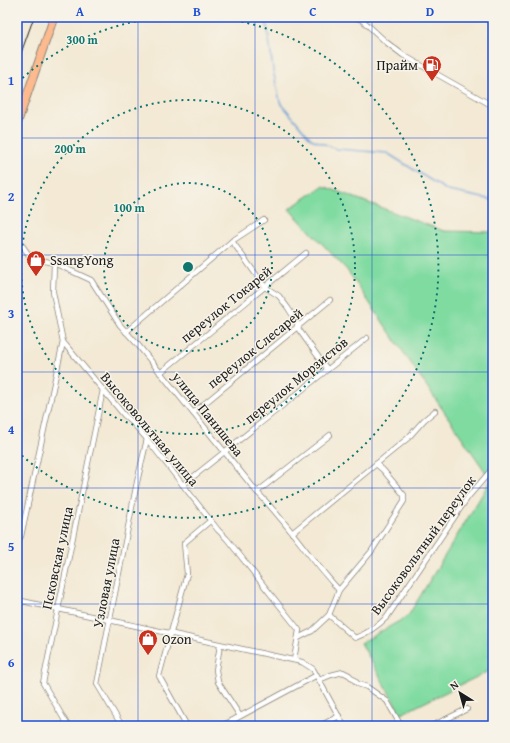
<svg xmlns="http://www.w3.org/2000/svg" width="510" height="743" font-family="'Gentium Book Plus',serif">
	<rect width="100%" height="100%" fill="#f7f3e8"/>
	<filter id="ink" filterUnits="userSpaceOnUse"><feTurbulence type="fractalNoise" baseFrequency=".025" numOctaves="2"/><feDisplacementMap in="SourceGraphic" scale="8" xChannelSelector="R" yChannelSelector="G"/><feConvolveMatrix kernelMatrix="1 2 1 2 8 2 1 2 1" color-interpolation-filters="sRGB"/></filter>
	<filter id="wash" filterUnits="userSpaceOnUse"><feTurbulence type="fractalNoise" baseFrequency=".012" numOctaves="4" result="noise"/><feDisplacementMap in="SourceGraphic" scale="16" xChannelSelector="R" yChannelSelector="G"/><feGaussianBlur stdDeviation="0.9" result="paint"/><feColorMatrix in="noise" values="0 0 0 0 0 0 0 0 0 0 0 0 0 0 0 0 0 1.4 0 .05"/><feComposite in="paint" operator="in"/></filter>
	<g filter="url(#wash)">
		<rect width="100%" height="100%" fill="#f3e9d4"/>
		<path fill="#80dba1" stroke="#4e7c5e" d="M323,186L444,231L493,232V669L401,714L361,643L408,616L491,480L347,270L289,209Z"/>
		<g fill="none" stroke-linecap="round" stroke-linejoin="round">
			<path stroke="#6a9fd6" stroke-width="1.5" d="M266,17L273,70L280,102L311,139L337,149L387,153L448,191L493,200"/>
		</g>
	</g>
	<g filter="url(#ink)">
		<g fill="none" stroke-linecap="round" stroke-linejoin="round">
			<defs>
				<g id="minor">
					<path d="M360,18L386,42L403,55L493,106"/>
					<path d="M17,238L31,258L54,263L53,292L63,342L124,415L131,421L147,439L218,530L227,539L299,630L294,660"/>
					<path d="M232,241L265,287L279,296L288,308L297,322V327L327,369"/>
					<path d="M54,263L91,280L120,325L138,345L257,492C287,522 310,559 339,590"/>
					<path d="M126,332L232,241L264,220"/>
					<path d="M160,373L306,253"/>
					<path d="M193,413L330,300"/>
					<path d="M183,485L367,338"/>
					<path d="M257,492L330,435"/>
					<path d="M292,533L408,438L424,420L435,411"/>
					<path d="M17,543L21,536L63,342"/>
					<path d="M17,600L302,662L313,669L344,726"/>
					<path d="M329,615L355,638C368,633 377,627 387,617L468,497L493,468"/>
					<path d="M298,638L312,631L329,615L339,590L371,552L404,501V495L383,470L376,464"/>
					<path d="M220,645L216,670L218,682L240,716"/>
					<path d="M319,680L331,675L343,672L349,675L358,684L367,687L387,701L401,726"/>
					<path d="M68,726L43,683L103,390"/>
					<path d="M122,726L97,684L137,482L147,439"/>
					<path d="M187,726L159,676L187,574L184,543L210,521"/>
					<path d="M222,726L317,675"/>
					<path d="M320,726L339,716"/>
					<path d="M432,726L467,709"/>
				</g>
				<path id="tertiary" d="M357,17L360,18L366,17"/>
				<path id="primary" d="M17,124L54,17"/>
			</defs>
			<use href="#minor" stroke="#888278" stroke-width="6"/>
			<use href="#tertiary" stroke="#888278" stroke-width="8"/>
			<use href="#primary" stroke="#888278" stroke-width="9"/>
			<use href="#minor" stroke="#fff" stroke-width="4.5"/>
			<use href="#tertiary" stroke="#fff" stroke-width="6"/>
			<use href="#primary" stroke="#fcba8e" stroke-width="7"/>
			<path stroke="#1c1c1c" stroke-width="1" d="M17,64L34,17"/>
		</g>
	</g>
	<path fill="none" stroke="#1d4ed8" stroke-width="1" stroke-opacity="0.55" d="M138,17V726M255,17V726M372,17V726M17,138H493M17,255H493M17,372H493M17,488H493M17,604H493"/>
	<g fill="none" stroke="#0f766e" stroke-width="2" stroke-dasharray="2 4">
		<circle cx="188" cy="267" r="84"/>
		<circle cx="188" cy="267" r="167"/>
		<path d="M18 82A251 251 0 0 1 164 17M212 17A251 251 0 1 1 18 452"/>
	</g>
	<defs>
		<symbol id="fuel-pin" viewBox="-11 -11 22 30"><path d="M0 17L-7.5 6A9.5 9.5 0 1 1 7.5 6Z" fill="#c8321e" stroke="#f7f3e8"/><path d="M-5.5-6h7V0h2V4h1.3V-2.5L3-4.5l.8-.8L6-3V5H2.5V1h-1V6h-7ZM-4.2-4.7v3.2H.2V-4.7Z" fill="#fff"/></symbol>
		<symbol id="shop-pin" viewBox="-11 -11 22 30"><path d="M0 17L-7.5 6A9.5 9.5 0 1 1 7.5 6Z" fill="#c8321e" stroke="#f7f3e8"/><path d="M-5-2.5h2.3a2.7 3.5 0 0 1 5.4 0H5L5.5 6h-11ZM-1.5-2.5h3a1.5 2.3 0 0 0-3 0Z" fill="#fff"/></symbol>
	</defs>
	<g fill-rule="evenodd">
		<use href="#fuel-pin" x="421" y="54" width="22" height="30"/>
		<use href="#shop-pin" x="25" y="249" width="22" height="30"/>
		<use href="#shop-pin" x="137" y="628" width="22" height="30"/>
	</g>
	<g text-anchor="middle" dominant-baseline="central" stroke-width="3" stroke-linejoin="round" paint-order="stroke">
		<g font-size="14" fill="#1c1c1c" stroke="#f7f3e8" text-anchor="start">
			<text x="418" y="65" text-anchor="end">Прайм</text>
			<text x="50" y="260">SsangYong</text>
			<text x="162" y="639">Ozon</text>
		</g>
		<g font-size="14" fill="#1c1c1c" stroke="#f7f3e8">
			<text transform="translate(226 304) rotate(-39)">переулок Токарей</text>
			<text transform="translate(255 348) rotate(-39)">переулок Слесарей</text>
			<text transform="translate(296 380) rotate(-39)">переулок Морзистов</text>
			<text transform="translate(208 414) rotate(51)">улица Панишева</text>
			<text transform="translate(150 429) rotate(50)">Высоковольтная улица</text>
			<text transform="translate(423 545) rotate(-54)">Высоковольтный переулок</text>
			<text transform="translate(57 558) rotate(-78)">Псковская улица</text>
			<text transform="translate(106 583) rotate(-79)">Узловая улица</text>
		</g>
	</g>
	<circle cx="188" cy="267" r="6" fill="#0f766e" stroke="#f7f3e8" stroke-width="2"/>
	<g font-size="12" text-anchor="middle" font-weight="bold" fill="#0f766e" stroke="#f7f3e8" stroke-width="3" stroke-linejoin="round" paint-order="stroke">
		<text x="82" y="44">300 m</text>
		<text x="70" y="153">200 m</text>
		<text x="129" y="212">100 m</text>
	</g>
	<rect width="510" height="743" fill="none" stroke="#f7f3e8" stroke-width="44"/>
	<g transform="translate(460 693) rotate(323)" stroke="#f7f3e8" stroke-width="3" paint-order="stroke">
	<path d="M0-3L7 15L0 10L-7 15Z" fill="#1c1c1c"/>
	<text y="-6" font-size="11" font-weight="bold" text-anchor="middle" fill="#1c1c1c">N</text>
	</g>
	<rect x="22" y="22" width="466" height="699" fill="none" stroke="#1d4ed8" stroke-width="1.5"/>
	<g font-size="13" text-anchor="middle" font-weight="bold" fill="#1d4ed8">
		<text x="80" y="16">A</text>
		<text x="197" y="16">B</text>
		<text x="313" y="16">C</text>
		<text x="430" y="16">D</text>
		<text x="11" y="85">1</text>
		<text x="11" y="201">2</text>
		<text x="11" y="318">3</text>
		<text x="11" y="434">4</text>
		<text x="11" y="551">5</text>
		<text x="11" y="667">6</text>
	</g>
</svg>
